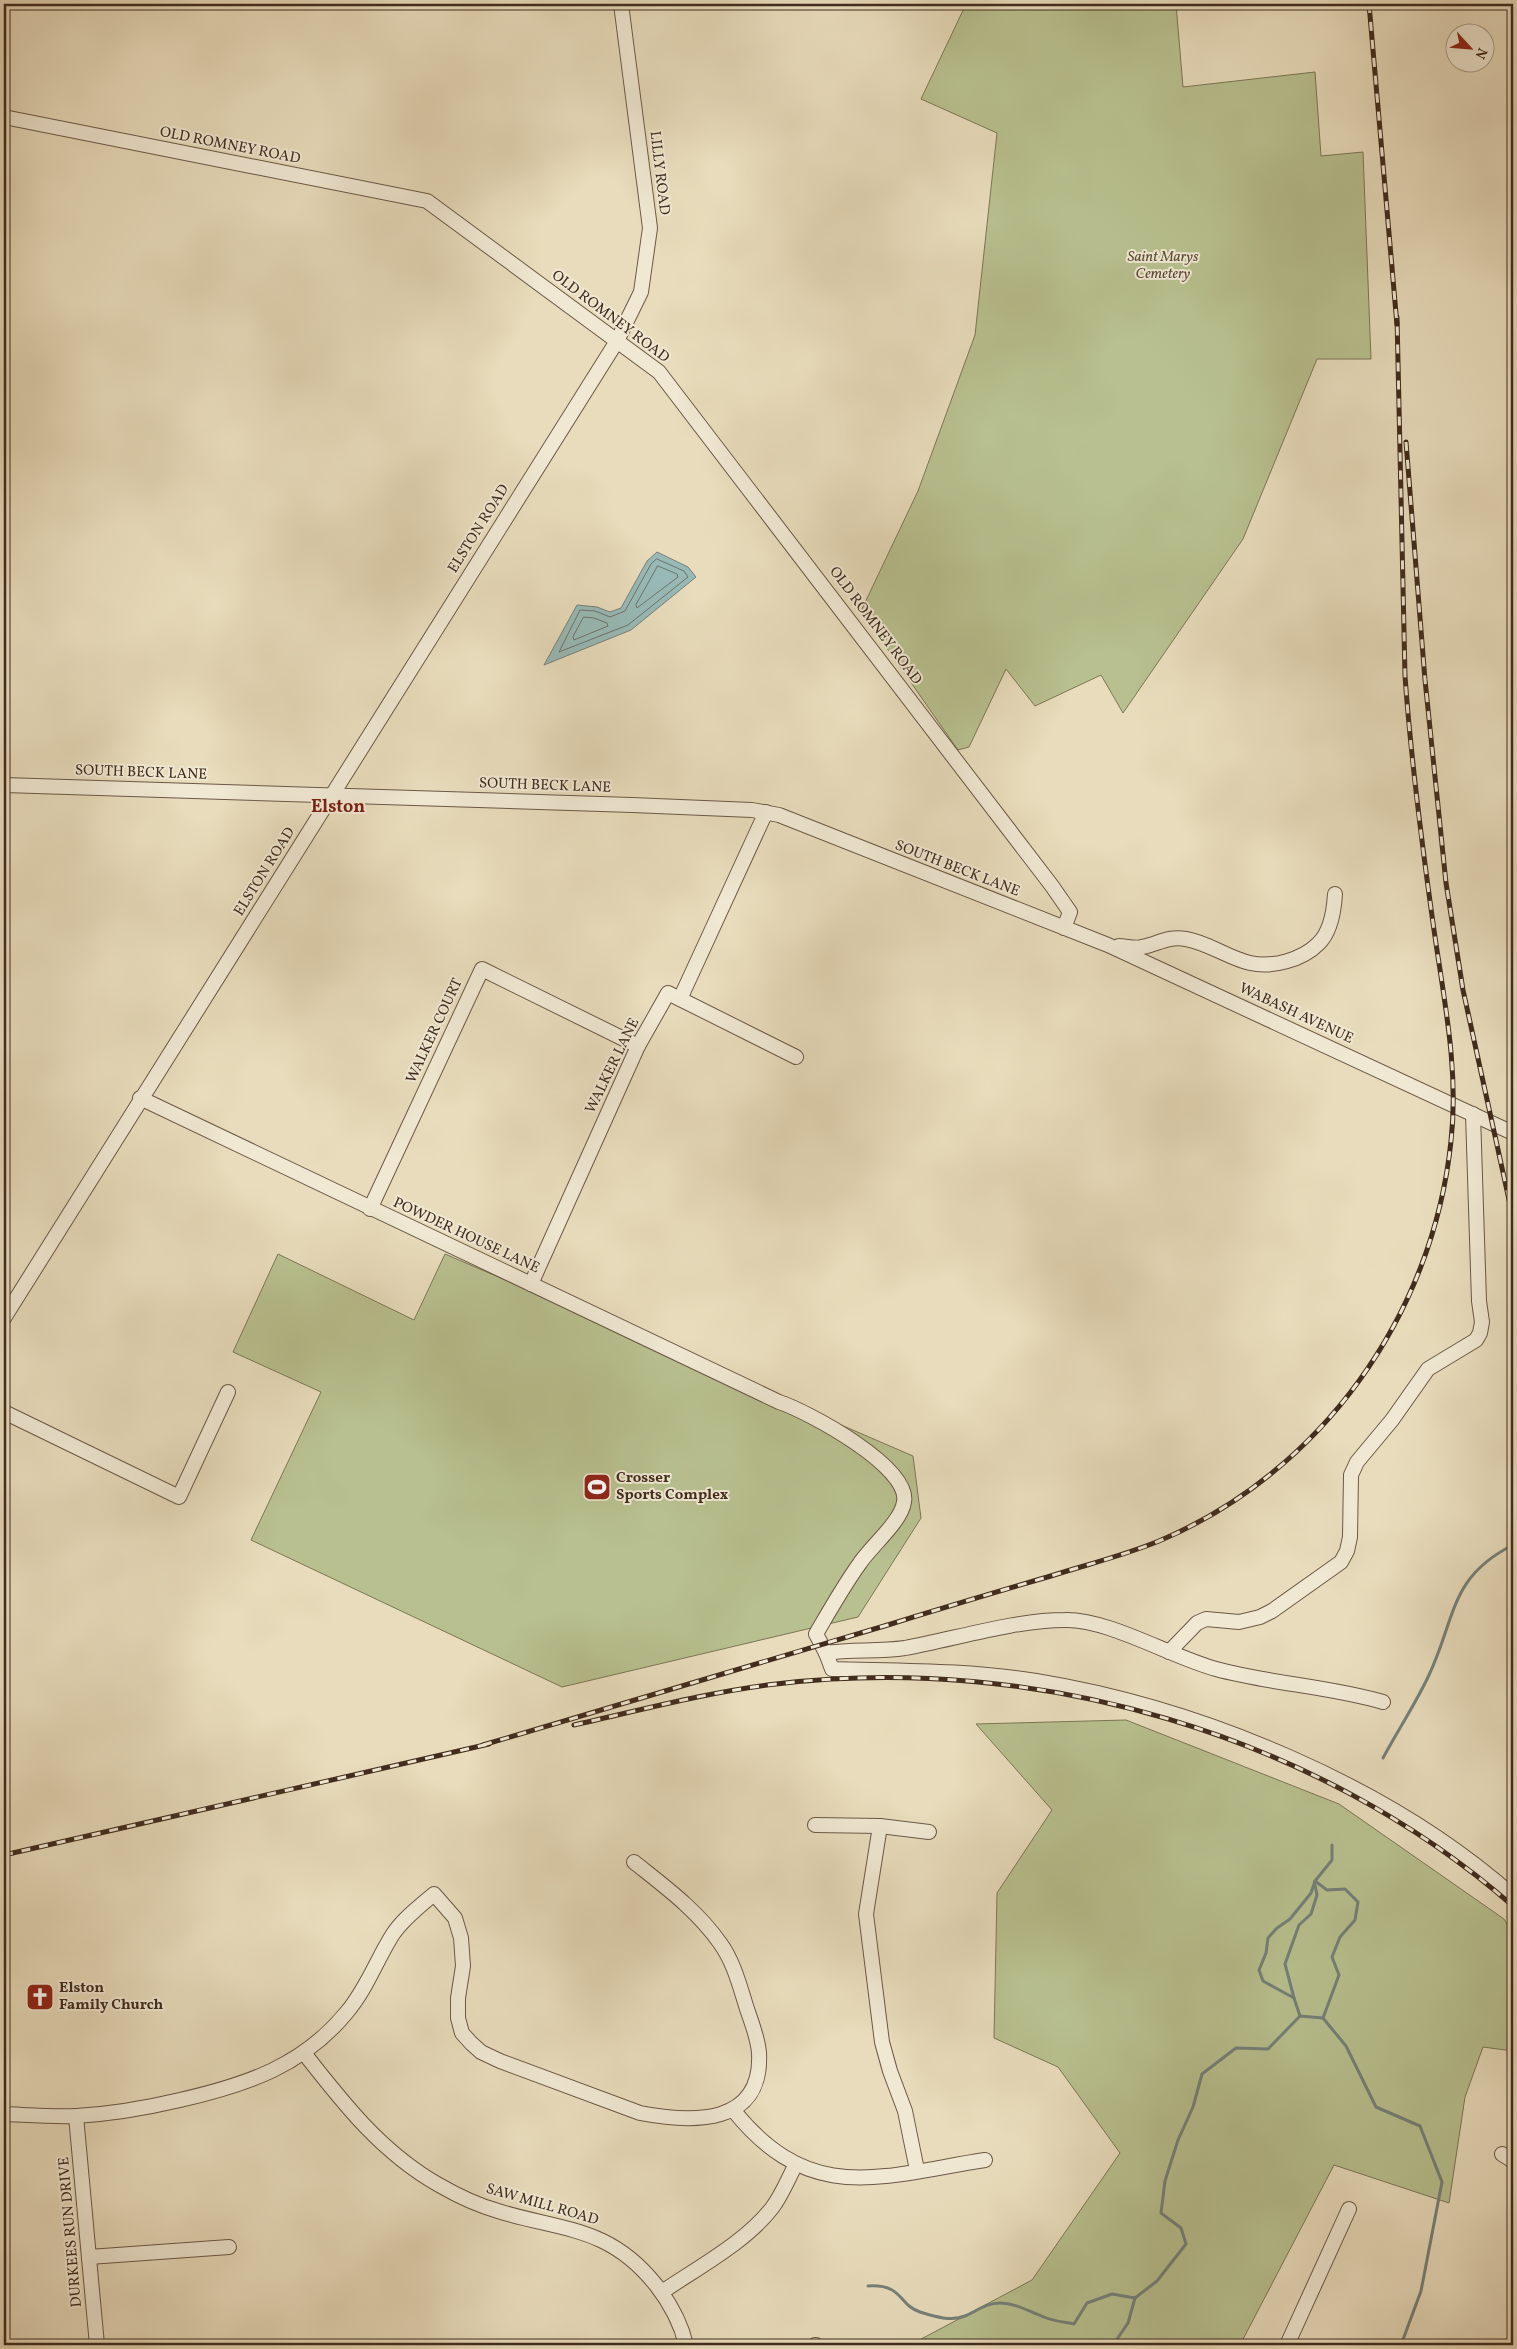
<svg xmlns="http://www.w3.org/2000/svg" width="1517" height="2349" font-family="Vollkorn,serif">
	<rect width="100%" height="100%" fill="#e8dcbc"/>
	<filter id="stains"><feTurbulence type="fractalNoise" baseFrequency=".004" numOctaves="4"/><feColorMatrix values="0 0 0 0 .2 0 0 0 0 .09 0 0 0 0 .02 0 0 0 .5 -.17"/></filter>
	<radialGradient id="worn" r=".72"><stop offset=".6" stop-color="#630" stop-opacity="0"/><stop offset="1" stop-color="#630" stop-opacity=".3"/></radialGradient>
	<g fill="#b8c08f" stroke="#7c7656">
		<path d="M966,4H1176L1183,87L1315,72L1321,156L1363,152L1371,359H1317L1243,539L1123,713L1101,675L1035,706L1006,669L969,747L958,750L861,611L918,491L975,335L997,133L921,99Z"/>
		<path d="M278,1254L414,1320L445,1254L913,1456L921,1518L858,1617L562,1687L251,1540L321,1392L233,1352Z"/>
		<path d="M1126,1720L1339,1804L1504,1919L1513,1934V2051L1483,2047L1465,2097L1449,2203L1334,2165L1240,2345H910L1032,2280L1120,2153L1058,2067L994,2038L997,1893L1052,1810L976,1724Z"/>
	</g>
	<path fill="#98bab7" stroke="#75817a" d="M657,552L688,567L696,577L631,630L544,665L577,605L597,607L610,612L621,608L647,561Z"/>
	<g fill="none" stroke-linecap="round" stroke-linejoin="round">
		<g stroke="#6c736a" stroke-width="1">
			<path d="M657,559L684,571L688,577L628,625L559,652L580,610L595,611L610,617L625,611L651,564Z"/>
			<path d="M658,566L677,574L678,577L637,608L636,605Z"/>
			<path d="M584,617L594,618L607,623L608,626L574,640L573,637Z"/>
		</g>
		<g stroke="#75817a" stroke-width="3">
			<path d="M1383,1758C1398,1730 1416,1703 1429,1675C1456,1618 1449,1577 1513,1545"/>
			<path d="M1294,1998L1285,1964L1299,1925L1311,1914L1317,1895L1315,1885"/>
			<path d="M1300,2016L1294,1998L1263,1981L1259,1970L1266,1953L1268,1938L1277,1928L1290,1919L1311,1893L1315,1881"/>
			<path d="M1323,2018L1346,2046L1376,2107L1420,2126L1442,2182L1421,2291L1401,2345"/>
			<path d="M868,2286C904,2284 898,2305 920,2312C933,2316 951,2322 965,2316C977,2311 986,2303 1000,2303C1016,2303 1030,2312 1044,2317C1053,2321 1064,2322 1074,2324L1087,2303L1112,2294L1135,2298"/>
			<path d="M1113,2345L1128,2323L1135,2298L1157,2281L1186,2244L1181,2228L1161,2213L1165,2181L1178,2140L1193,2107L1202,2074L1236,2048L1268,2049L1300,2016L1323,2018L1339,1975L1332,1957L1340,1937L1355,1920L1358,1902L1345,1889L1327,1890L1315,1881L1332,1860V1845"/>
		</g>
		<defs>
			<g id="minor">
				<path d="M4,117L427,201L659,372L1052,886L1070,912L1064,928"/>
				<path d="M4,785L632,805L752,810L779,815L1108,945L1513,1133"/>
				<path d="M1119,946C1126,946 1135,949 1142,947C1159,944 1166,936 1186,939C1209,943 1228,958 1250,963C1272,968 1302,960 1318,944C1331,932 1334,911 1335,894"/>
				<path d="M680,999L766,812"/>
				<path d="M140,1098L779,1402C807,1411 911,1467 904,1502C901,1522 872,1545 860,1563C844,1585 830,1610 816,1634L826,1653C852,1649 878,1652 905,1648C955,1639 1014,1620 1065,1620C1109,1619 1171,1657 1216,1669C1271,1684 1328,1686 1383,1702"/>
				<path d="M370,1209L482,969L638,1046"/>
				<path d="M531,1284L638,1046L668,993L796,1057"/>
				<path d="M4,1318L617,341L641,292L650,228L621,4"/>
				<path d="M4,1412L179,1497L228,1392"/>
				<path d="M1169,1652L1197,1623L1206,1619L1239,1622L1260,1617L1272,1611L1341,1562L1347,1551L1350,1537L1351,1475L1357,1462L1392,1420L1428,1369L1476,1340L1480,1333L1482,1322L1479,1301L1473,1114"/>
				<path d="M826,1653L832,1669C900,1671 968,1670 1036,1681C1200,1708 1388,1785 1513,1896"/>
				<path d="M815,1825L880,1826L929,1832"/>
				<path d="M880,1826L866,1914L882,2042L890,2071L905,2111L917,2170"/>
				<path d="M304,2053C343,2103 382,2153 439,2185C458,2196 477,2205 498,2211C563,2231 609,2226 656,2285C670,2303 681,2323 686,2345"/>
				<path d="M734,2111C811,2206 881,2176 985,2160"/>
				<path d="M4,2114C28,2115 52,2117 76,2116C111,2114 146,2108 180,2100C246,2085 303,2066 347,2012C367,1988 377,1959 393,1934C404,1918 420,1906 434,1894L455,1918L461,1938L463,1966L458,1998V2018L462,2033L471,2043L481,2052L500,2061L640,2113C692,2123 763,2126 759,2053C758,2038 752,2024 747,2009C740,1987 734,1962 720,1943C697,1910 664,1886 634,1862"/>
				<path d="M76,2116L97,2345"/>
				<path d="M1502,2154L1513,2161"/>
				<path d="M89,2257L229,2247"/>
				<path d="M662,2292C697,2268 746,2242 772,2208C782,2195 788,2179 796,2164"/>
				<path d="M815,2345H816"/>
				<path d="M1287,2345L1349,2209"/>
			</g>
		</defs>
		<use href="#minor" stroke="#6b5846" stroke-width="16"/>
		<use href="#minor" stroke="#f0e8d3" stroke-width="14"/>
		<defs>
			<g id="rail">
				<path d="M1369,4L1397,325"/>
				<path d="M1406,442L1425,680L1446,883L1463,990L1513,1218"/>
				<path d="M574,1725C641,1710 708,1692 776,1684C1035,1653 1316,1734 1513,1906"/>
				<path d="M483,1745C619,1705 755,1664 891,1624C945,1607 1000,1591 1054,1575C1089,1564 1125,1555 1159,1541C1322,1472 1433,1315 1451,1141C1459,1070 1444,1000 1434,930C1422,845 1411,761 1405,676L1397,317"/>
				<path d="M4,1855L489,1744"/>
			</g>
		</defs>
		<use href="#rail" stroke="#412c1e" stroke-width="5"/>
		<use href="#rail" stroke="#f0e8d3" stroke-width="3" stroke-dasharray="9" stroke-linecap="butt"/>
	</g>
	<defs>
		<symbol id="stadium-square" viewBox="-11 -11 22 22"><rect x="-9" y="-9" width="18" height="18" rx="4" fill="#8f2418" stroke="#f0e8d3"/><path d="M0-5a6.5 5 0 1 0 0 10a6.5 5 0 1 0 0-10ZM-3.5-1.8h7v3.6h-7Z" fill="#fff"/></symbol>
		<symbol id="church-square" viewBox="-11 -11 22 22"><rect x="-9" y="-9" width="18" height="18" rx="4" fill="#8f2418" stroke="#f0e8d3"/><path d="M-1.2-6h2.4v3.5h3.3v2.4h-3.3V6h-2.4V-.1h-3.3v-2.4h3.3Z" fill="#fff"/></symbol>
	</defs>
	<g fill-rule="evenodd">
		<use href="#stadium-square" x="581" y="1471" width="32" height="32"/>
		<use href="#church-square" x="24" y="1981" width="32" height="32"/>
	</g>
	<g text-anchor="middle" dominant-baseline="central" stroke-width="4" stroke-linejoin="round" paint-order="stroke">
		<g font-size="15" fill="#412c1e" stroke="#f0e8d3">
			<text transform="translate(230 146) rotate(11)">OLD ROMNEY ROAD</text>
			<text transform="translate(659 173) rotate(83)">LILLY ROAD</text>
			<text transform="translate(610 317) rotate(37)">OLD ROMNEY ROAD</text>
			<text transform="translate(479 529) rotate(-58)">ELSTON ROAD</text>
			<text transform="translate(875 626) rotate(53)">OLD ROMNEY ROAD</text>
			<text transform="translate(141 773) rotate(2)">SOUTH BECK LANE</text>
			<text transform="translate(545 786) rotate(2)">SOUTH BECK LANE</text>
			<text transform="translate(957 869) rotate(21)">SOUTH BECK LANE</text>
			<text transform="translate(265 872) rotate(-58)">ELSTON ROAD</text>
			<text transform="translate(1296 1014) rotate(25)">WABASH AVENUE</text>
			<text transform="translate(435 1031) rotate(-65)">WALKER COURT</text>
			<text transform="translate(613 1066) rotate(-64)">WALKER LANE</text>
			<text transform="translate(466 1236) rotate(25)">POWDER HOUSE LANE</text>
			<text transform="translate(542 2205) rotate(16)">SAW MILL ROAD</text>
			<text transform="translate(71 2232) rotate(-95)">DURKEES RUN DRIVE</text>
		</g>
		<g font-size="15" font-style="italic" fill="#594a35" stroke="#f0e8d3">
			<text x="1163" y="257">Saint Marys<tspan x="1163" dy="17">Cemetery</tspan></text>
		</g>
		<g font-size="15" font-weight="bold" fill="#412c1e" stroke="#f0e8d3" text-anchor="start">
			<text x="616" y="1478">Crosser<tspan x="616" dy="17">Sports Complex</tspan></text>
			<text x="59" y="1988">Elston<tspan x="59" dy="17">Family Church</tspan></text>
		</g>
		<g font-size="18" font-weight="bold" fill="#7a1f14" stroke="#f0e8d3">
			<text x="338" y="807">Elston</text>
		</g>
	</g>
	<rect width="1517" height="2349" fill="none" stroke="#e8dcbc" stroke-width="20"/>
	<rect x="5" y="5" width="1507" height="2339" fill="none" stroke="#412c1e" stroke-width="2.5"/>
	<rect x="10" y="10" width="1497" height="2329" fill="none" stroke="#412c1e"/>
	<g transform="translate(1470 48) rotate(116)"><circle r="24" fill="#f0e8d3" stroke="#aa9d8b"/>
	<path d="M0-4L9 19L0 12L-9 19Z" fill="#8f2418"/>
	<text y="-8" font-size="14" font-weight="bold" text-anchor="middle" fill="#412c1e">N</text>
	</g>
	<rect width="100%" height="100%" filter="url(#stains)"/>
	<rect width="100%" height="100%" fill="url(#worn)"/>
</svg>
